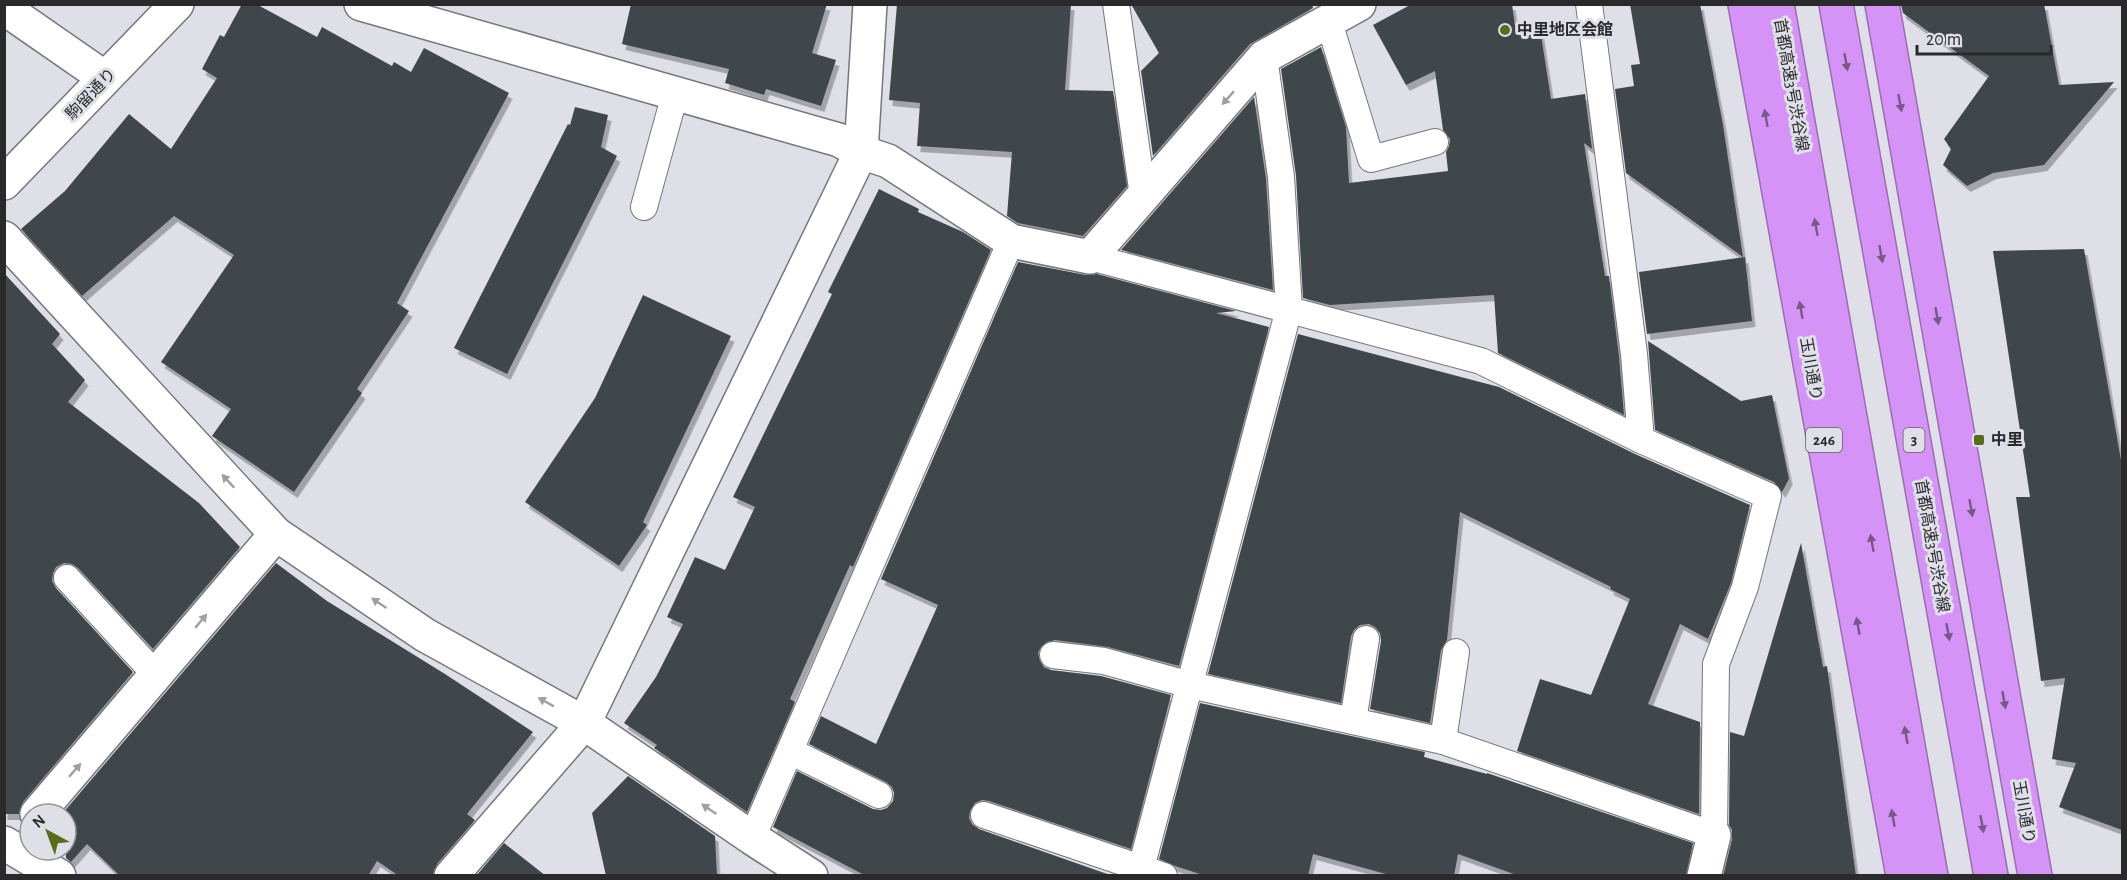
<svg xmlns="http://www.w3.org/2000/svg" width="2127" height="880" font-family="'Alegreya Sans','Noto Sans JP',sans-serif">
	<defs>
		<filter id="shadow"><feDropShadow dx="3.5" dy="6" stdDeviation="0" flood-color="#0004"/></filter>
	</defs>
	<rect width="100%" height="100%" fill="#dedfe7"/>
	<g fill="#41464b" filter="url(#shadow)">
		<path d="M242,4H256L317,37L322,27L392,66L394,62L411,72L424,48L509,93L397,303L409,311L357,389L362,393L294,492L212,436L231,409L161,362L234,255L174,216L82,296L21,229L65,191L129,114L171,149L217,78L202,69L220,35L224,37Z"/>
		<path d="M631,4H827L812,53L836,60L821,106L766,89L764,95L725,83L729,69L622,44Z"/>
		<path d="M897,4H1071L1065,90L1113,91L1127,186L1083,236L1018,223L1007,216L1012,152L917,146L920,103L889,100Z"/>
		<path d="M1131,4H1312L1313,8L1250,44L1153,156L1141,71L1159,53Z"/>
		<path d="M1412,4H1512L1515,26L1539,22L1551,99L1585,94L1592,149L1584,143L1605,276H1609L1619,356L1624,415L1498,353L1494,295L1330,305L1303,298L1296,176L1281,69L1321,47L1346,127L1349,183L1448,171L1446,152L1449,146L1450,139L1443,130L1435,71L1406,85L1373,25Z"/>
		<path d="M1630,4H1700L1723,125L1743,257L1626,173L1615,89L1634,86L1631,65L1640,64Z"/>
		<path d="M1901,4H2044L2059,85L2114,82L2044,165L1993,173L1967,186L1943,165L1951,149L1944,139L1989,76L1903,13Z"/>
		<path d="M1254,97L1266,179L1273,290L1121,250Z"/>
		<path d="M575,107L608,115L601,147L617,156L507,374L454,348L568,124L570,125Z"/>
		<path d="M879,189L919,209L918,212L963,232L991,250L853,567L850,565L790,699L795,702L747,812L654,748L657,745L624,723L656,677L683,624L667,617L695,557L725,570L755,507L733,497L832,294L828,292Z"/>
		<path d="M2084,249L2122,466V830L2059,807L2076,763L2052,759L2065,678L2041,681L2016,497H2030L1993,251Z"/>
		<path d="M1745,257L1752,321L1647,334L1639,272Z"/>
		<path d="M1018,262L1086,275L1097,274L1236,311L1216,313L1269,327L1179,666L1108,647L1055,640L1047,642L1041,647L1038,653L1040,661L1044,667L1051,670L1101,676L1171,695L1131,849L989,801L982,800L975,803L970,811L969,818L972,824L979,829L1113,876H866L773,827L797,771L873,809L881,810L887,808L893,801L894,793L892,787L886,782L809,744L821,716L876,744L938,605L881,579Z"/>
		<path d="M4,273L60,334L52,344L85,380L68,402L199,503L240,547L153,649L78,568L72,564L64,563L56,567L53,573L52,581L56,588L133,672L23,802L19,814H4Z"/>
		<path d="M643,295L731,336L643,522L647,525L619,566L525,502L595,398Z"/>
		<path d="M1298,334L1499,387L1635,454L1750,505L1731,583L1708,639L1680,624L1648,704L1700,722L1699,814L1517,751L1540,679L1591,695L1630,599L1610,589L1611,587L1460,512L1447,640L1441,650L1430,723L1370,709L1381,641L1380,633L1375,627L1369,624L1360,625L1354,630L1351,636L1341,703L1208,674Z"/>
		<path d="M1648,341L1741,401L1772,395L1789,479L1782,492L1774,482L1655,430Z"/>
		<path d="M1801,543L1823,667L1827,666L1856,876H1723L1732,839V830L1729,825L1730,732L1744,736Z"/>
		<path d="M276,563L327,601L445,674L533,732L467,814L475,820L437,864L433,876H399L377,861L368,876H120L87,844L71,862L66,858V814H62Z"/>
		<path d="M1200,703L1425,752L1424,757L1487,774V773L1693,843L1686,876H1519L1458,854L1454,876H1393L1313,854L1308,876H1206L1175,866L1159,859Z"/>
		<path d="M628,776L715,836L717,876H606L592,813Z"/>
		<path d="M504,843L546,876H476Z"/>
	</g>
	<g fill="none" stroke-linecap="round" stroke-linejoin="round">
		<defs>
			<g id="lane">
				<path d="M1116,4L1143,196"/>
				<path d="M1589,4L1634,354L1641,440"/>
				<path d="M1329,22L1371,159L1435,142"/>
				<path d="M644,207L675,94"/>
				<path d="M67,578L156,675"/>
				<path d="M1053,655L1104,661L1190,685L1443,741L1714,835L1716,664L1745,587L1768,496L1641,440L1481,361L1090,257"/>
				<path d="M1353,721L1366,639"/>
				<path d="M1443,741L1456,652"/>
				<path d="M790,751L879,795"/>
				<path d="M984,815L1164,876"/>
				<path d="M752,838L1011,241"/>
				<path d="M1139,876L1289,309L1281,177L1264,57"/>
			</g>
			<g id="street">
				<path d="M361,4L839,140L861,152L888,161L1011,241L1090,257L1264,57L1359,4"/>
				<path d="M4,8L105,78"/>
				<path d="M4,238L276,534L425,635L584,723L752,838L811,876"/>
				<path d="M37,814L276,534"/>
				<path d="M451,876L584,723L861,152L870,4"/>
				<path d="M1704,876L1714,835"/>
			</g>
			<g id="secondary">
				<path d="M4,183L177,4"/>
				<path d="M4,843L59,876"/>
			</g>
			<g id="highway">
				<path d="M1745,4L1903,876"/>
				<path d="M1777,4L1931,876"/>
				<path d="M1836,4L1991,876"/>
				<path d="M1882,4L2035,876"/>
			</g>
		</defs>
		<use href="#lane" stroke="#76777e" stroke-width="28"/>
		<use href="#street" stroke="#76777e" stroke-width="36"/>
		<use href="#secondary" stroke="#76777e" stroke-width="36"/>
		<use href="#highway" stroke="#996eb0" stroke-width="36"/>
		<use href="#lane" stroke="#fff" stroke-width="26"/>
		<use href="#street" stroke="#fff" stroke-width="33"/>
		<use href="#secondary" stroke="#fff" stroke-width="33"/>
		<use href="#highway" stroke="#d592f7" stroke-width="33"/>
	</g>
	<defs><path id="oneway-solid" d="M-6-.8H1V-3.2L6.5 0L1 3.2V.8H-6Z" transform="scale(1.5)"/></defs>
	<g fill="#775988">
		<use href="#oneway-solid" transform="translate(1846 62) rotate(80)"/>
		<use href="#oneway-solid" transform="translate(1900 103) rotate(80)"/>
		<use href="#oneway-solid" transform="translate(1766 118) rotate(-100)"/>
		<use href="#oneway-solid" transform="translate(1816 227) rotate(-100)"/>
		<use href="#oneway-solid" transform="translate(1881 254) rotate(80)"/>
		<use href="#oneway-solid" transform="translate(1801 310) rotate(-100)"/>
		<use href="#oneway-solid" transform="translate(1937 316) rotate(80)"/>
		<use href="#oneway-solid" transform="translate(1971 508) rotate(80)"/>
		<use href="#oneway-solid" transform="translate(1872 543) rotate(-100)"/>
		<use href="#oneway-solid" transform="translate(1858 626) rotate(-100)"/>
		<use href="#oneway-solid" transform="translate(1948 632) rotate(80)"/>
		<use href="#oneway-solid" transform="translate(2004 700) rotate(80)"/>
		<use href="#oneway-solid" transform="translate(1906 735) rotate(-100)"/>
		<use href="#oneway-solid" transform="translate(1893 818) rotate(-100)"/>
		<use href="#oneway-solid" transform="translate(1982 824) rotate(80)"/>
	</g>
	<g fill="#9f9fa0">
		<use href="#oneway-solid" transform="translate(1228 98) rotate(131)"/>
		<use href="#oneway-solid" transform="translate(228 481) rotate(-133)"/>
		<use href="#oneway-solid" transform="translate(379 603) rotate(-146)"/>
		<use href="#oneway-solid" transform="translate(201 621) rotate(-50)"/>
		<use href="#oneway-solid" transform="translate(546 702) rotate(-151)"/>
		<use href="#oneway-solid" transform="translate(75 770) rotate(-49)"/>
		<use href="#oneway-solid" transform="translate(709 809) rotate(-146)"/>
	</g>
	<g fill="#586d1c" stroke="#dedfe7" stroke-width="2">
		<circle cx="1505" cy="30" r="6"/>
		<rect x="1973" y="434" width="12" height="12" rx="3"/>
	</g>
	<g text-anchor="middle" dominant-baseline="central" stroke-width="6" stroke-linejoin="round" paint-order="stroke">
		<g fill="#dedfe7" stroke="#606065" stroke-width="1.5">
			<rect x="1806" y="428" width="36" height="24" rx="4.5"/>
			<rect x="1903.5" y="428" width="21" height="24" rx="4.5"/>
		</g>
		<g font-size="15" font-weight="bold" fill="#2a2a2d">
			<text x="1824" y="440">246</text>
			<text x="1914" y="440">3</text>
		</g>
		<g font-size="16" font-weight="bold" fill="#2a2a2d" stroke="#dedfe7" text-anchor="start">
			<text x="1517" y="30">中里地区会館</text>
			<text x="1991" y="440">中里</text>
		</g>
		<g font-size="16" fill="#2a2a2d" stroke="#dedfe7">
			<text transform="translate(1791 85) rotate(80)">首都高速3号渋谷線</text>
			<text transform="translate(91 94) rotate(-46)">駒留通り</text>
			<text transform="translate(1811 369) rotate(80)">玉川通り</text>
			<text transform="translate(1932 546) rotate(80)">首都高速3号渋谷線</text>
			<text transform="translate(2024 812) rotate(80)">玉川通り</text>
		</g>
	</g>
	<rect width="2127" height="880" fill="none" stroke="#2a2a2d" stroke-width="12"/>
	<g transform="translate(48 832) rotate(319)"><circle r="28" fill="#dedfe7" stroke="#96979d" stroke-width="1.5"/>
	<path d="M0-4.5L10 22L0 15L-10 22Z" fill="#586d1c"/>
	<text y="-9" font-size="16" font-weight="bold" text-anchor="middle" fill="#2a2a2d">N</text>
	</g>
	<path d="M1917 45v9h134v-9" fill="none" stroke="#2a2a2d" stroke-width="3"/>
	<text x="1926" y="45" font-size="18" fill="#2a2a2d" stroke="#dedfe7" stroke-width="4.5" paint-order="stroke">20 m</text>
</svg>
